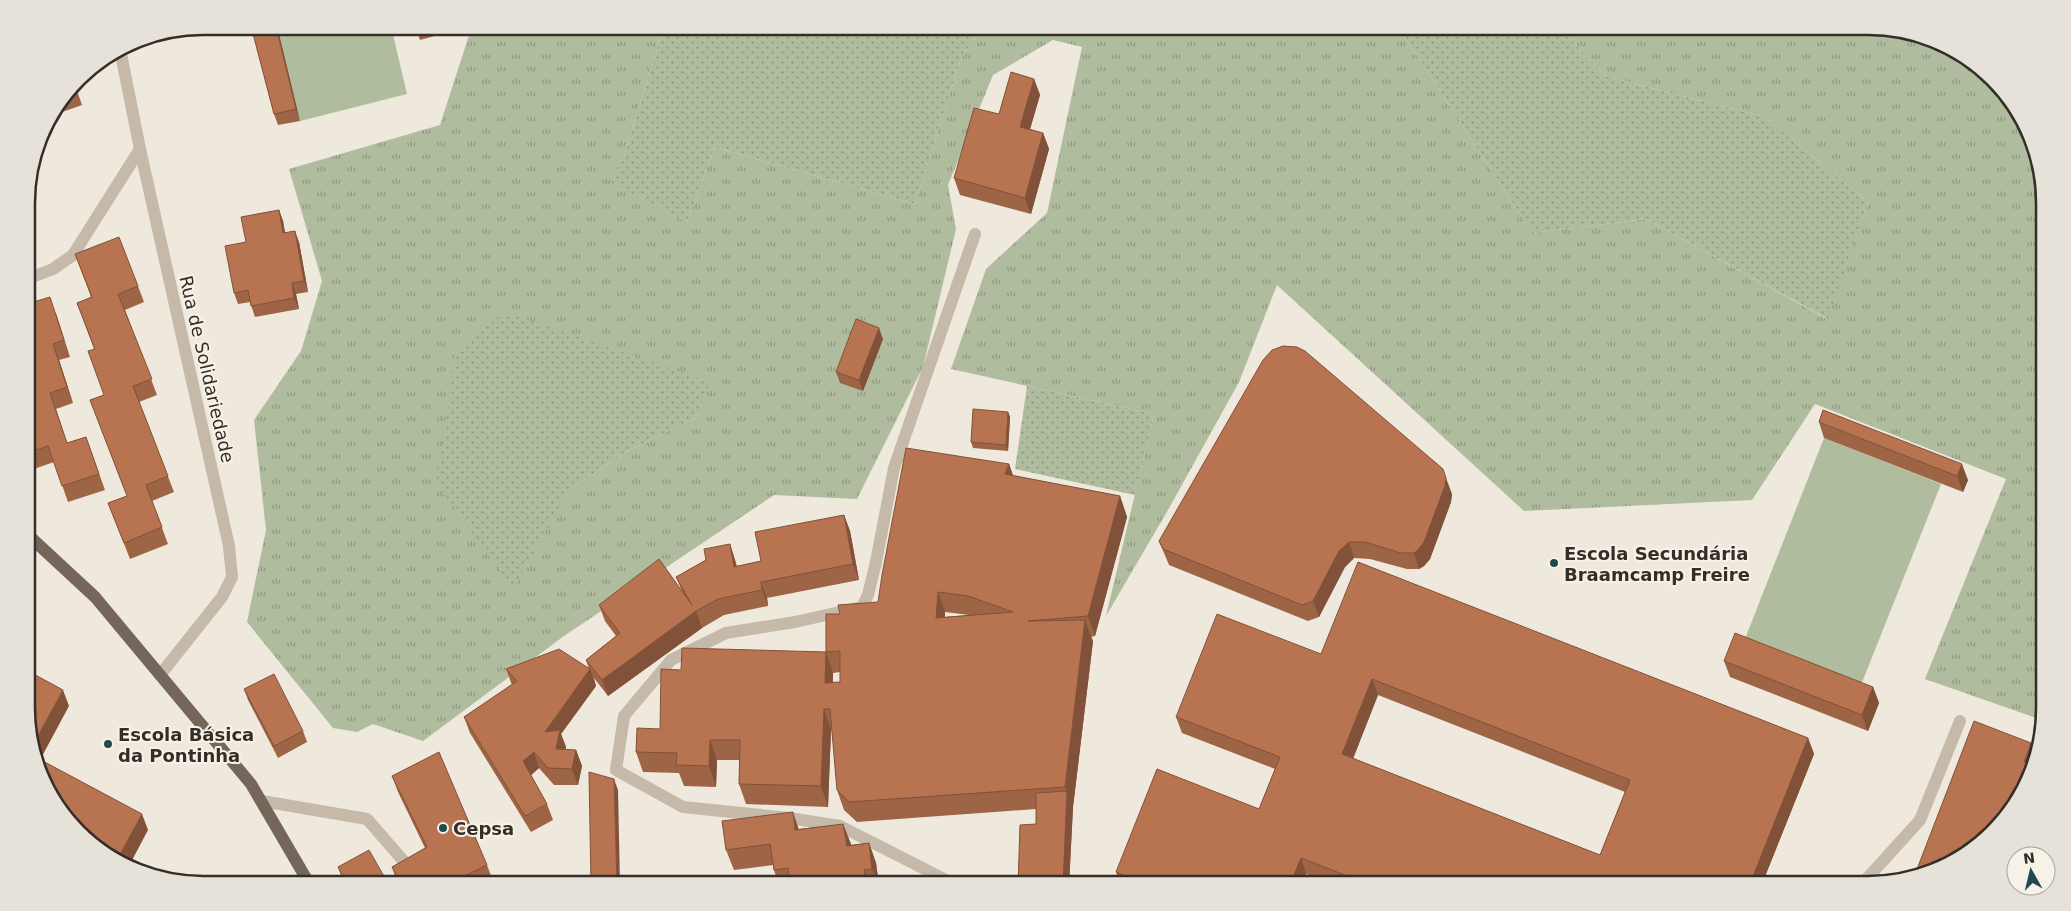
<svg xmlns="http://www.w3.org/2000/svg" width="2071" height="911" font-family="'DejaVu Sans',sans-serif">
	<defs>
		<pattern id="grass-tufts" width="24" height="20" patternUnits="userSpaceOnUse" patternTransform="scale(1.25)"><rect width="24" height="20" fill="#afbc9e"/><path d="M3 7l-1-3M5 7V3M7 7l1-3M15 17l-1-3M17 17v-4M19 17l1-3" fill="none" stroke="#8f9981"/></pattern>
		<pattern id="garden-dots" width="8" height="8" patternUnits="userSpaceOnUse" patternTransform="scale(1.25)"><rect width="8" height="8" fill="#afbc9e"/><path d="M2 2h.1M6 6h.1" fill="none" stroke="#8f9981" stroke-width="1.8" stroke-linecap="round"/></pattern>
	</defs>
	<rect width="100%" height="100%" fill="#efe8dc"/>
	<path fill="url(#grass-tufts)" fill-rule="evenodd" d="M472,26H664L624,156L611,183L687,222L715,147L915,204L961,58L983,26H1398L1532,233L1646,219L1827,319L1868,202L1765,117L1605,76L1558,26H1868L1935,40L2008,96L2043,180L2045,708L2042,720L1925,679L2006,479L1815,404L1752,500L1524,511L1277,285L1239,382L1168,510L1106,616L1154,414L951,369L986,269L1047,213L1082,47L1053,40L993,75L948,185L956,229L923,367L857,499L774,495L564,636L423,741L373,724L357,732L333,728L247,622L266,530L254,420L301,351L322,281L289,169L440,125ZM709,383L697,417L626,452L569,490Z"/>
	<g fill="#afbc9e">
		<path d="M277,26H391L407,94L300,121Z"/>
		<path d="M1824,438L1941,484L1857,695L1741,649Z"/>
	</g>
	<g fill="url(#garden-dots)">
		<path d="M664,26H983L961,58L915,204L715,147L687,222L610,183L624,156Z"/>
		<path d="M1398,26H1558L1605,76L1765,117L1868,202L1828,319L1646,219L1532,233Z"/>
		<path d="M505,312L710,382L697,417L626,452L569,490L513,589L436,483L456,351Z"/>
		<path d="M1027,386L1154,414L1135,495L1015,469Z"/>
	</g>
	<g fill="none" stroke-linecap="round" stroke-linejoin="round">
		<g stroke="#c5b9a9" stroke-width="12">
			<path d="M120,49L140,149L229,546L232,577L222,597L160,675"/>
			<path d="M27,279L53,269L73,255L140,149"/>
			<path d="M262,801L367,819L414,873"/>
			<path d="M1862,884L1920,820L1960,721"/>
			<path d="M956,885L840,826L789,818L683,807L616,770L624,716L671,660L726,633L795,622L862,607L868,595L876,562L894,468L975,234"/>
		</g>
		<path stroke="#74665b" stroke-width="12" d="M27,534L95,597L251,784L310,885"/>
	</g>
	<g fill="#9e6446" fill-rule="evenodd">
		<path d="M251,26H277L300,121L278,125L274,114Z"/>
		<path d="M415,26H440L442,34L420,40Z"/>
		<path d="M1034,79L1040,95L1030,129L1043,133L1049,149L1031,214L960,195L954,178L999,114Z"/>
		<path d="M75,85L82,105L51,116Z"/>
		<path d="M279,210L283,221L285,233L299,242L308,292L296,294L299,309L255,317L250,302L238,304L234,293L246,242Z"/>
		<path d="M75,254L138,286L144,302L125,310L157,395L139,402L174,492L152,501L168,544L130,559L108,503L127,496L90,400L104,395L94,349L77,303L91,297Z"/>
		<path d="M27,304L56,313L70,357L59,360L73,403L56,409L67,443L86,437L105,490L68,502L54,462L28,471L27,469Z"/>
		<path d="M883,339L863,391L840,383L836,372Z"/>
		<path d="M1008,412L1010,417L1008,451L973,448L971,442Z"/>
		<path d="M1819,422L1968,480L1963,492L1824,438Z"/>
		<path d="M1009,464L1013,476L1120,496L1127,517L1095,636L1091,637L1093,641L1073,807L1069,885H1018L1036,824V809L857,822L844,810L837,790L832,730H831L828,807L746,804L739,784L740,760H717L716,787L684,786L679,773L643,772L636,752L660,729L681,670L826,652L840,614L878,602ZM945,612L969,615L945,617ZM840,672V682L833,683V673Z"/>
		<path d="M1452,494L1451,502L1430,559L1424,566L1419,569H1407L1370,559L1354,558L1345,567L1319,617L1308,621L1169,565L1159,541Z"/>
		<path d="M844,515L850,531L859,580L767,598L768,606L724,615L702,628L608,696L594,678L596,686L561,734L566,747L565,749L576,750L582,766L578,785H554L539,768L531,775L547,804L553,820L531,832L470,733L464,717L512,685L506,669H589L586,660L616,636L605,621L599,605L682,591L676,577L706,560L730,544L735,560L737,566L761,561Z"/>
		<path d="M1321,654L1808,738L1814,754L1762,884H1333L1306,874L1302,885H1120L1116,872L1259,809L1275,769L1182,733L1176,717ZM1378,695L1625,792L1600,855L1353,759Z"/>
		<path d="M1724,661L1873,687L1879,703L1868,731L1730,677Z"/>
		<path d="M244,689L303,731L307,742L278,758L248,700Z"/>
		<path d="M392,776L487,865L493,881L485,885H398L392,867L425,848L398,792Z"/>
		<path d="M843,824L851,845L869,843L876,863L879,885H779L774,870L773,865L734,870L726,850L799,829Z"/>
		<path d="M338,867L389,885H345L342,878Z"/>
	</g>
	<g fill="#815139">
		<path d="M276,26H277L300,121L296,109Z"/>
		<path d="M1034,79L1040,95L1026,143L1020,127Z"/>
		<path d="M1043,133L1049,149L1031,214L1025,198Z"/>
		<path d="M279,210L283,221L287,244L283,233Z"/>
		<path d="M295,231L299,242L308,292L304,281Z"/>
		<path d="M292,283L296,294L299,309L294,298Z"/>
		<path d="M879,328L883,339L863,391L859,380Z"/>
		<path d="M53,344L59,360L73,403L67,387Z"/>
		<path d="M1008,412L1010,417L1008,451L1006,445Z"/>
		<path d="M1009,464L1016,484L1005,474Z"/>
		<path d="M1962,464L1968,480L1963,492L1957,476Z"/>
		<path d="M1446,478L1452,494L1451,502L1430,559L1424,566L1419,569L1414,553Z"/>
		<path d="M1120,496L1127,517L1095,636L1088,616Z"/>
		<path d="M844,515L850,531L859,580L853,564Z"/>
		<path d="M1349,542L1354,558L1345,567L1319,617L1313,601L1339,551Z"/>
		<path d="M730,544L735,560L740,583L734,567Z"/>
		<path d="M761,582L767,598L768,606L762,590Z"/>
		<path d="M938,592L945,612L943,638L936,618Z"/>
		<path d="M696,611L702,628L608,696L602,680Z"/>
		<path d="M1085,620L1093,641L1073,807L1069,885H1063L1067,791L1065,787Z"/>
		<path d="M826,652L833,673L832,703L825,683Z"/>
		<path d="M590,669L596,686L561,734L566,747L562,765L545,732Z"/>
		<path d="M1372,679L1378,695L1348,771L1342,754Z"/>
		<path d="M1873,687L1879,703L1868,731L1862,715Z"/>
		<path d="M63,690L69,706L40,760L33,745Z"/>
		<path d="M824,709L831,730L828,807L821,786Z"/>
		<path d="M1808,738L1814,754L1762,884H1750Z"/>
		<path d="M710,740L717,760L716,787L709,766Z"/>
		<path d="M2031,743L2035,755L2031,775L2024,762Z"/>
		<path d="M576,750L582,766L578,785L572,769Z"/>
		<path d="M534,752L539,768L529,777L523,761Z"/>
		<path d="M614,779L618,790L620,885H617Z"/>
		<path d="M793,812L800,833L795,830Z"/>
		<path d="M142,814L148,830L129,866L118,858Z"/>
		<path d="M843,824L851,844L854,866L847,846Z"/>
		<path d="M869,843L876,863L879,885H878L872,869Z"/>
		<path d="M1301,858L1306,874L1302,885H1290Z"/>
		<path d="M864,870L869,885H866Z"/>
	</g>
	<g fill="#b87451" stroke="#815139" fill-rule="evenodd">
		<path d="M251,26H276L296,109L274,114Z"/>
		<path d="M415,26H425L416,29Z"/>
		<path d="M1011,72L1034,79L1020,127L1043,133L1025,198L954,178L974,108L999,114Z"/>
		<path d="M279,210L283,233L295,231L304,281L292,283L294,298L251,306L248,290L234,293L225,246L246,242L241,217Z"/>
		<path d="M119,237L138,286L118,294L152,379L133,386L168,476L146,485L162,527L124,543L108,503L127,496L90,400L104,395L88,351L95,349L77,303L92,297L75,254Z"/>
		<path d="M50,297L64,340L53,344L67,387L50,393L67,443L86,437L99,474L62,486L48,446L27,453V304Z"/>
		<path d="M856,319L879,328L859,380L836,372Z"/>
		<path d="M1283,346L1297,347L1305,351L1443,469L1446,478L1445,486L1424,542L1418,550L1414,553H1401L1365,542H1349L1339,551L1313,601L1302,605L1163,549L1159,541L1263,360L1272,350Z"/>
		<path d="M973,409L1008,412L1006,445L971,442Z"/>
		<path d="M1823,410L1962,464L1957,476L1819,422Z"/>
		<path d="M906,448L1009,464L1005,474L1120,496L1088,616L1028,621L1085,620L1065,787L849,802L837,790L830,709H824L821,786L739,784L740,740H710L709,766L676,765L677,753L636,752L637,728L660,729L661,669L681,670L682,648L826,652V614H840L838,605L878,602L882,575ZM938,592L968,596L1013,612L936,618ZM840,651V682L825,683L826,652Z"/>
		<path d="M844,515L853,564L761,582L762,590L718,599L696,611L602,680L586,660L620,633L599,605L659,559L692,605L676,577L706,560L704,549L730,544L734,567L761,561L755,532Z"/>
		<path d="M1358,562L1808,738L1750,884H1368L1301,858L1290,885H1146L1116,872L1157,769L1259,809L1280,757L1176,717L1217,614L1321,654ZM1372,679L1630,780L1600,855L1342,754Z"/>
		<path d="M1735,633L1873,687L1862,715L1724,661Z"/>
		<path d="M559,649L590,669L545,732L560,730L556,749L576,750L572,769L548,768L534,752L523,761L547,804L525,816L464,717L517,681L506,669Z"/>
		<path d="M28,671L63,690L33,745L28,731Z"/>
		<path d="M274,674L303,731L274,746L244,689Z"/>
		<path d="M1974,721L2031,743L2024,762L2033,766L2031,775L1975,848L1925,875L1914,877Z"/>
		<path d="M439,752L487,865L446,885H401L392,867L427,847L392,776Z"/>
		<path d="M39,759L142,814L118,858L63,816Z"/>
		<path d="M589,772L614,779L617,885H591Z"/>
		<path d="M1067,791L1063,885H1018L1020,825L1036,824V793Z"/>
		<path d="M793,812L795,830L843,824L847,846L869,843L872,869L864,870L866,885H790L788,868L774,870L770,844L726,850L722,821Z"/>
		<path d="M369,850L389,885H347L338,867Z"/>
	</g>
	<g fill="#234950" stroke="#f7f2e8" stroke-width="2">
		<circle cx="1554" cy="563" r="5"/>
		<circle cx="108" cy="744" r="5"/>
		<circle cx="443" cy="828" r="5"/>
	</g>
	<g text-anchor="middle" dominant-baseline="central" stroke-width="4" stroke-linejoin="round" paint-order="stroke">
		<g font-size="18" fill="#342d28" stroke="#f7f2e8">
			<text transform="translate(207 369) rotate(77)">Rua de Solidariedade</text>
		</g>
		<g font-size="18" font-weight="bold" fill="#342d28" stroke="#f7f2e8" text-anchor="start">
			<text x="1564" y="553">Escola Secundária<tspan x="1564" dy="21">Braamcamp Freire</tspan></text>
			<text x="118" y="734">Escola Básica<tspan x="118" dy="21">da Pontinha</tspan></text>
			<text x="453" y="828">Cepsa</text>
		</g>
	</g>
	<path d="M0 0H2071V911H0ZM203 35H1868A168 168 0 0 1 2036 203V708A168 168 0 0 1 1868 876H203A168 168 0 0 1 35 708V203A168 168 0 0 1 203 35Z" fill="#e7e2d9" fill-rule="evenodd"/>
	<path fill="none" stroke="#342d28" stroke-width="2.5" d="M203 35H1868A168 168 0 0 1 2036 203V708A168 168 0 0 1 1868 876H203A168 168 0 0 1 35 708V203A168 168 0 0 1 203 35Z"/>
	<g transform="translate(2031 871) rotate(352)"><circle r="24" fill="#f7f2e8" stroke="#a9a39b"/>
	<path d="M0-4L9 19L0 12L-9 19Z" fill="#234950"/>
	<text y="-8" font-size="14" font-weight="bold" text-anchor="middle" fill="#342d28">N</text>
	</g>
</svg>
